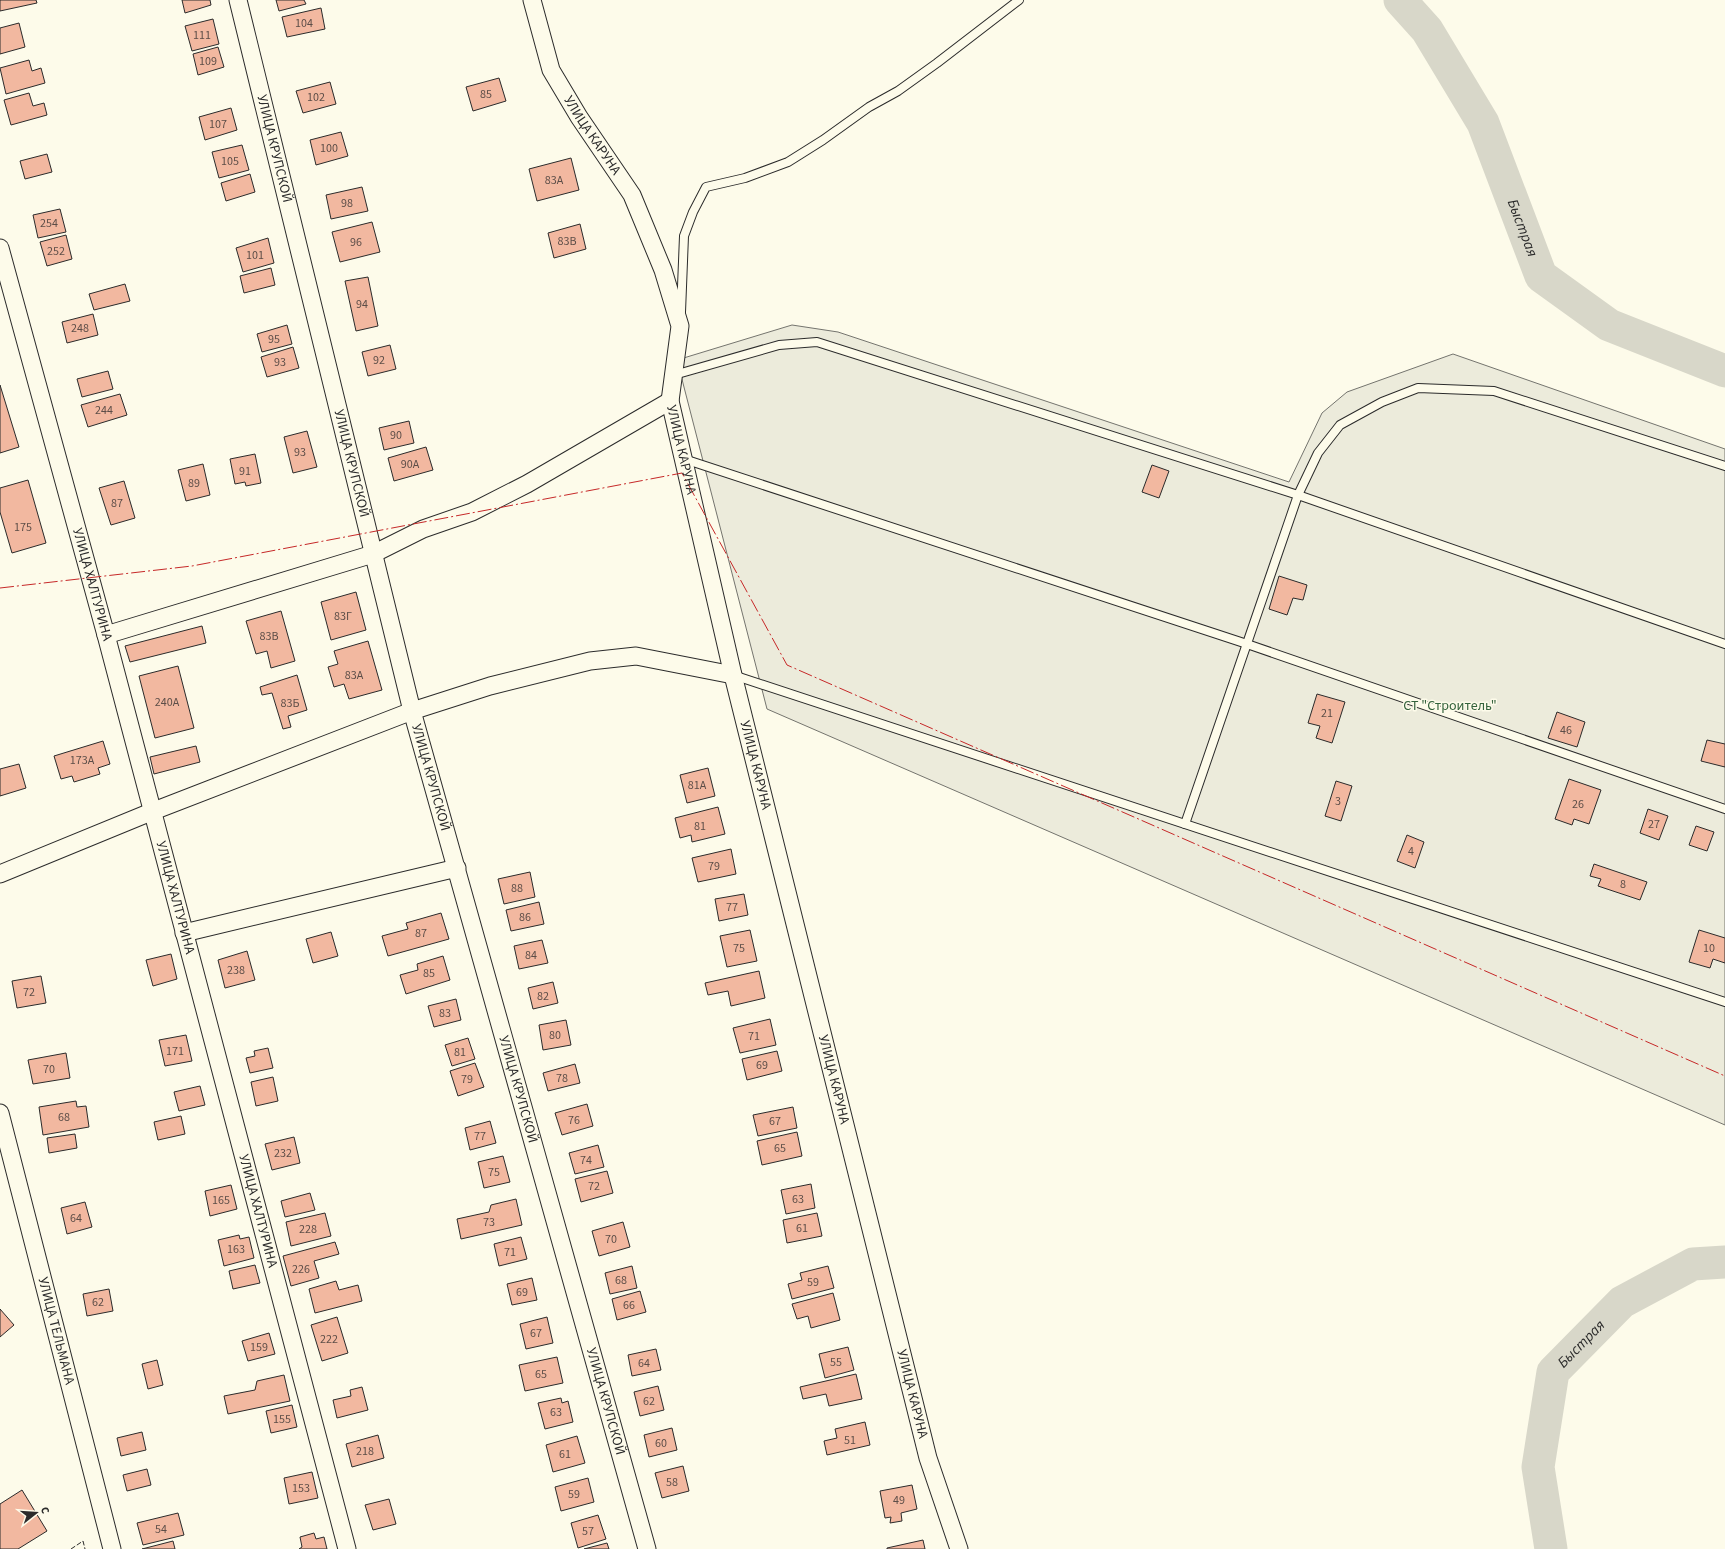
<svg xmlns="http://www.w3.org/2000/svg" width="1725" height="1549" font-family="'Source Sans 3',sans-serif">
	<rect width="100%" height="100%" fill="#fdfbea"/>
	<path fill="#ecebdb" stroke="#74746e" d="M792,325L838,332L1289,482L1322,413L1347,392L1453,354L1725,449V1125L767,709L677,360Z"/>
	<g fill="none" stroke-linecap="round" stroke-linejoin="round">
		<g stroke="#d8d7c9" stroke-width="33">
			<path id="s1" d="M1400,0L1427,30L1483,123L1541,276L1609,325L1725,371"/>
			<path id="s2" d="M1551,1549L1538,1467L1553,1372L1622,1302L1693,1264L1725,1262"/>
		</g>
	</g>
	<g fill="#f2b8a0" stroke="#2b2b2b">
		<path d="M0,0H36L37,3L0,11Z"/>
		<path d="M182,0H210L211,5L185,13Z"/>
		<path d="M276,0H304L306,4L279,11Z"/>
		<path d="M321,8L325,29L287,37L282,17Z"/>
		<path d="M213,19L219,44L192,51L185,26Z"/>
		<path d="M19,23L25,47L0,54V28Z"/>
		<path d="M218,47L224,67L198,75L193,54Z"/>
		<path d="M29,60L32,71L41,68L45,83L6,94L0,68Z"/>
		<path d="M499,78L506,101L473,111L466,87Z"/>
		<path d="M330,82L336,104L303,113L296,91Z"/>
		<path d="M29,93L33,106L44,103L47,115L11,125L4,100Z"/>
		<path d="M231,108L237,130L205,140L199,117Z"/>
		<path d="M341,132L348,156L316,165L310,140Z"/>
		<path d="M242,145L249,170L219,178L212,152Z"/>
		<path d="M47,154L52,172L25,179L20,161Z"/>
		<path d="M571,158L579,190L537,201L529,169Z"/>
		<path d="M250,174L255,192L226,201L221,183Z"/>
		<path d="M362,187L368,211L331,219L326,195Z"/>
		<path d="M60,209L66,232L38,238L33,215Z"/>
		<path d="M372,222L380,252L340,262L332,232Z"/>
		<path d="M580,224L586,249L554,258L548,233Z"/>
		<path d="M66,235L72,259L47,266L40,242Z"/>
		<path d="M268,238L274,263L243,272L236,248Z"/>
		<path d="M271,268L275,285L244,293L240,276Z"/>
		<path d="M368,277L378,326L356,331L345,281Z"/>
		<path d="M125,284L130,301L94,310L89,294Z"/>
		<path d="M93,314L98,335L67,343L62,322Z"/>
		<path d="M287,325L292,344L262,352L257,334Z"/>
		<path d="M390,345L396,369L368,376L362,352Z"/>
		<path d="M293,347L299,368L267,377L261,357Z"/>
		<path d="M108,371L113,389L82,397L77,379Z"/>
		<path d="M0,385L19,447L0,453Z"/>
		<path d="M120,394L127,415L88,427L81,405Z"/>
		<path d="M409,421L414,443L384,450L379,428Z"/>
		<path d="M307,431L317,467L293,473L284,437Z"/>
		<path d="M426,447L433,470L394,481L388,458Z"/>
		<path d="M255,454L261,483L246,486L245,482L235,484L230,459Z"/>
		<path d="M203,464L210,495L186,501L178,470Z"/>
		<path d="M1152,465L1169,471L1159,498L1142,492Z"/>
		<path d="M28,480L46,543L12,553L0,512V488Z"/>
		<path d="M124,481L135,518L111,525L99,488Z"/>
		<path d="M1279,576L1307,585L1303,600L1293,598L1287,615L1269,609Z"/>
		<path d="M356,592L366,630L331,640L321,602Z"/>
		<path d="M281,611L295,661L271,668L267,651L256,654L246,621Z"/>
		<path d="M202,626L206,643L130,662L125,646Z"/>
		<path d="M368,641L382,690L349,699L344,684L334,687L328,667L338,664L334,651Z"/>
		<path d="M178,666L194,728L155,738L139,676Z"/>
		<path d="M297,675L307,710L288,716L291,727L283,729L272,693L262,695L260,687Z"/>
		<path d="M1317,694L1345,702L1332,743L1316,738L1320,726L1308,723Z"/>
		<path d="M1557,712L1585,722L1577,747L1548,738Z"/>
		<path d="M1707,740L1725,744V767L1701,761Z"/>
		<path d="M103,741L110,764L98,768L100,774L74,782L72,776L61,779L54,756Z"/>
		<path d="M196,746L200,762L154,774L150,757Z"/>
		<path d="M19,764L26,788L0,796V769Z"/>
		<path d="M708,768L715,796L687,803L680,775Z"/>
		<path d="M1569,779L1601,790L1589,824L1574,819L1572,825L1555,819Z"/>
		<path d="M1336,781L1352,786L1341,821L1325,816Z"/>
		<path d="M718,807L725,834L692,842L691,835L680,838L675,818Z"/>
		<path d="M1648,809L1668,816L1659,840L1640,833Z"/>
		<path d="M1696,826L1714,832L1707,851L1689,845Z"/>
		<path d="M1407,835L1424,842L1415,868L1397,861Z"/>
		<path d="M731,849L736,874L698,882L692,858Z"/>
		<path d="M1594,864L1647,882L1640,900L1598,886L1601,879L1590,876Z"/>
		<path d="M530,872L535,897L504,904L498,879Z"/>
		<path d="M744,894L748,915L719,921L715,899Z"/>
		<path d="M539,902L544,924L511,931L506,910Z"/>
		<path d="M441,913L449,939L388,956L382,936L408,929L406,923Z"/>
		<path d="M750,930L757,961L727,967L720,936Z"/>
		<path d="M1699,930L1725,938V963L1713,959L1710,968L1689,962Z"/>
		<path d="M331,932L338,956L313,963L306,939Z"/>
		<path d="M542,940L548,963L519,969L514,946Z"/>
		<path d="M247,951L255,980L225,988L218,960Z"/>
		<path d="M171,954L177,979L153,986L146,960Z"/>
		<path d="M443,956L450,980L406,994L400,975L418,970L417,964Z"/>
		<path d="M759,971L765,998L731,1006L728,991L708,995L705,983Z"/>
		<path d="M41,976L46,1003L17,1008L12,981Z"/>
		<path d="M553,982L558,1003L533,1009L528,988Z"/>
		<path d="M456,999L461,1020L434,1027L428,1006Z"/>
		<path d="M770,1019L776,1045L740,1053L733,1028Z"/>
		<path d="M566,1020L571,1045L543,1050L539,1025Z"/>
		<path d="M186,1035L192,1061L165,1066L159,1040Z"/>
		<path d="M468,1038L475,1059L452,1066L445,1045Z"/>
		<path d="M268,1048L273,1068L250,1073L246,1058L255,1056L254,1051Z"/>
		<path d="M777,1051L782,1071L747,1080L742,1059Z"/>
		<path d="M66,1053L70,1078L33,1084L28,1060Z"/>
		<path d="M475,1063L484,1087L458,1096L450,1071Z"/>
		<path d="M575,1064L580,1083L548,1091L543,1073Z"/>
		<path d="M273,1077L278,1101L256,1106L251,1082Z"/>
		<path d="M200,1086L205,1105L179,1111L174,1092Z"/>
		<path d="M76,1101L77,1107L86,1106L89,1127L43,1135L39,1107Z"/>
		<path d="M587,1104L593,1126L562,1135L555,1113Z"/>
		<path d="M793,1107L797,1128L758,1136L753,1115Z"/>
		<path d="M181,1116L185,1134L158,1140L154,1122Z"/>
		<path d="M490,1121L496,1143L470,1150L465,1128Z"/>
		<path d="M797,1132L802,1156L762,1165L757,1141Z"/>
		<path d="M75,1134L77,1148L49,1153L47,1138Z"/>
		<path d="M294,1137L300,1163L272,1170L265,1144Z"/>
		<path d="M598,1145L604,1167L575,1174L569,1153Z"/>
		<path d="M503,1156L510,1182L484,1188L478,1162Z"/>
		<path d="M607,1171L613,1193L581,1202L575,1179Z"/>
		<path d="M811,1184L815,1208L786,1214L781,1190Z"/>
		<path d="M231,1185L237,1209L210,1216L205,1191Z"/>
		<path d="M310,1193L315,1210L285,1217L281,1201Z"/>
		<path d="M516,1199L522,1225L461,1239L457,1219L489,1212L491,1205Z"/>
		<path d="M85,1202L92,1227L67,1234L61,1208Z"/>
		<path d="M325,1213L331,1236L291,1246L286,1222Z"/>
		<path d="M817,1213L822,1236L787,1243L783,1220Z"/>
		<path d="M623,1222L630,1247L599,1256L592,1231Z"/>
		<path d="M239,1235L240,1239L249,1237L254,1258L224,1266L218,1240Z"/>
		<path d="M521,1237L527,1259L499,1266L494,1244Z"/>
		<path d="M335,1242L339,1254L314,1261L319,1278L291,1286L283,1256Z"/>
		<path d="M255,1265L260,1283L233,1289L229,1271Z"/>
		<path d="M632,1266L637,1288L610,1294L605,1273Z"/>
		<path d="M828,1266L834,1288L792,1299L788,1284L802,1280L800,1273Z"/>
		<path d="M532,1278L537,1300L512,1305L507,1284Z"/>
		<path d="M336,1281L339,1290L358,1285L362,1301L315,1313L309,1289Z"/>
		<path d="M109,1289L113,1311L87,1316L83,1294Z"/>
		<path d="M640,1291L646,1312L617,1320L612,1299Z"/>
		<path d="M833,1293L840,1320L811,1328L808,1316L797,1319L792,1304Z"/>
		<path d="M0,1309L14,1325L0,1337Z"/>
		<path d="M337,1317L348,1353L322,1361L311,1325Z"/>
		<path d="M547,1317L553,1343L526,1349L520,1324Z"/>
		<path d="M269,1333L275,1354L248,1361L242,1341Z"/>
		<path d="M848,1347L854,1370L825,1378L819,1354Z"/>
		<path d="M656,1349L661,1370L632,1376L628,1355Z"/>
		<path d="M557,1357L563,1383L525,1391L519,1365Z"/>
		<path d="M157,1360L163,1385L148,1389L142,1364Z"/>
		<path d="M856,1374L862,1399L829,1406L826,1394L803,1399L800,1387Z"/>
		<path d="M284,1375L290,1401L228,1414L224,1396L255,1390L257,1381Z"/>
		<path d="M658,1386L664,1410L640,1416L634,1392Z"/>
		<path d="M362,1387L368,1410L337,1418L333,1400L351,1396L350,1390Z"/>
		<path d="M561,1398L562,1403L568,1401L573,1422L545,1429L538,1403Z"/>
		<path d="M292,1405L297,1427L271,1433L266,1411Z"/>
		<path d="M865,1422L870,1445L827,1455L824,1441L837,1438L835,1429Z"/>
		<path d="M672,1428L677,1450L649,1457L644,1435Z"/>
		<path d="M142,1432L146,1450L121,1456L117,1438Z"/>
		<path d="M378,1435L384,1458L352,1467L346,1444Z"/>
		<path d="M577,1436L585,1463L553,1472L546,1445Z"/>
		<path d="M683,1466L689,1491L662,1498L655,1473Z"/>
		<path d="M147,1469L151,1485L127,1491L123,1475Z"/>
		<path d="M312,1472L318,1498L289,1504L284,1478Z"/>
		<path d="M588,1478L594,1502L561,1511L555,1487Z"/>
		<path d="M912,1485L917,1509L901,1513L902,1521L890,1523L891,1517L885,1518L880,1491Z"/>
		<path d="M22,1490L47,1531L18,1549H0V1504Z"/>
		<path d="M389,1499L396,1524L373,1530L365,1505Z"/>
		<path d="M178,1513L184,1535L143,1545L137,1523Z"/>
		<path d="M598,1515L606,1539L578,1548L571,1523Z"/>
		<path d="M314,1533L316,1539L324,1537L327,1549H299L302,1547L300,1537Z"/>
		<path d="M923,1540L925,1549H887V1548Z"/>
		<path d="M173,1541L175,1549H142Z"/>
		<path d="M607,1543L609,1549H584Z"/>
	</g>
	<g fill="none" stroke-linecap="round" stroke-linejoin="round">
		<defs>
			<g id="lane">
				<path d="M681,312L684,236L693,212L706,187L745,178L788,162L823,140L869,107L898,91L937,63L1019,0"/>
				<path d="M674,375L779,345L817,342L1298,495L1725,644"/>
				<path d="M684,459L1247,644L1725,809"/>
				<path d="M733,675L1725,1002"/>
				<path d="M1185,824L1298,495L1318,453L1340,425L1382,402L1418,388L1494,391L1725,466"/>
			</g>
			<g id="street">
				<path id="s3" d="M238,0L412,711L647,1549"/>
				<path id="s4" d="M532,0L551,70L579,117L632,195L663,270L680,326L670,401L733,675L928,1458L959,1549"/>
				<path id="s5" d="M0,248L106,635L347,1549"/>
				<path d="M106,635L373,554L423,529L472,512L527,484L670,401"/>
				<path d="M0,874L151,812L412,711L490,686L590,661L636,656L733,675"/>
				<path d="M184,933L457,868"/>
				<path id="s6" d="M0,1113L112,1549"/>
			</g>
		</defs>
		<use href="#lane" stroke="#2b2b2b" stroke-width="10"/>
		<use href="#street" stroke="#2b2b2b" stroke-width="19"/>
		<use href="#lane" stroke="#fdfbea" stroke-width="8"/>
		<use href="#street" stroke="#fdfbea" stroke-width="17"/>
		<path stroke="#2b2b2b" stroke-width="1" stroke-dasharray="5 2" stroke-linecap="butt" d="M71,1549L83,1541L85,1549"/>
		<path stroke="#c62828" stroke-width="1" stroke-dasharray="14 3 2 3" stroke-linecap="butt" d="M0,588L192,566L682,473L787,665L1725,1076"/>
	</g>
	<g text-anchor="middle" dominant-baseline="central" stroke-width="3" stroke-linejoin="round" paint-order="stroke">
		<g font-size="12" fill="#5d4e48">
			<text x="304" y="23">104</text>
			<text x="202" y="35">111</text>
			<text x="208" y="61">109</text>
			<text x="486" y="94">85</text>
			<text x="316" y="97">102</text>
			<text x="218" y="124">107</text>
			<text x="329" y="148">100</text>
			<text x="230" y="161">105</text>
			<text x="554" y="180">83А</text>
			<text x="347" y="203">98</text>
			<text x="49" y="223">254</text>
			<text x="567" y="241">83В</text>
			<text x="356" y="242">96</text>
			<text x="56" y="251">252</text>
			<text x="255" y="255">101</text>
			<text x="362" y="304">94</text>
			<text x="80" y="328">248</text>
			<text x="274" y="339">95</text>
			<text x="379" y="360">92</text>
			<text x="280" y="362">93</text>
			<text x="104" y="410">244</text>
			<text x="396" y="435">90</text>
			<text x="300" y="452">93</text>
			<text x="410" y="464">90А</text>
			<text x="245" y="471">91</text>
			<text x="194" y="483">89</text>
			<text x="117" y="503">87</text>
			<text x="23" y="527">175</text>
			<text x="343" y="616">83Г</text>
			<text x="269" y="636">83В</text>
			<text x="354" y="675">83А</text>
			<text x="167" y="702">240А</text>
			<text x="290" y="703">83Б</text>
			<text x="1327" y="713">21</text>
			<text x="1566" y="730">46</text>
			<text x="82" y="760">173А</text>
			<text x="697" y="785">81А</text>
			<text x="1338" y="801">3</text>
			<text x="1578" y="804">26</text>
			<text x="1654" y="824">27</text>
			<text x="700" y="826">81</text>
			<text x="1411" y="851">4</text>
			<text x="714" y="866">79</text>
			<text x="1623" y="884">8</text>
			<text x="517" y="888">88</text>
			<text x="732" y="907">77</text>
			<text x="525" y="917">86</text>
			<text x="421" y="933">87</text>
			<text x="739" y="948">75</text>
			<text x="1709" y="948">10</text>
			<text x="531" y="955">84</text>
			<text x="236" y="970">238</text>
			<text x="429" y="973">85</text>
			<text x="29" y="992">72</text>
			<text x="543" y="996">82</text>
			<text x="445" y="1013">83</text>
			<text x="555" y="1035">80</text>
			<text x="754" y="1036">71</text>
			<text x="175" y="1051">171</text>
			<text x="460" y="1052">81</text>
			<text x="762" y="1065">69</text>
			<text x="49" y="1069">70</text>
			<text x="562" y="1078">78</text>
			<text x="467" y="1079">79</text>
			<text x="64" y="1117">68</text>
			<text x="574" y="1120">76</text>
			<text x="775" y="1121">67</text>
			<text x="480" y="1136">77</text>
			<text x="780" y="1148">65</text>
			<text x="283" y="1153">232</text>
			<text x="586" y="1160">74</text>
			<text x="494" y="1172">75</text>
			<text x="594" y="1186">72</text>
			<text x="798" y="1199">63</text>
			<text x="221" y="1200">165</text>
			<text x="76" y="1218">64</text>
			<text x="489" y="1222">73</text>
			<text x="802" y="1228">61</text>
			<text x="308" y="1229">228</text>
			<text x="611" y="1239">70</text>
			<text x="236" y="1249">163</text>
			<text x="510" y="1252">71</text>
			<text x="301" y="1269">226</text>
			<text x="621" y="1280">68</text>
			<text x="813" y="1282">59</text>
			<text x="522" y="1292">69</text>
			<text x="98" y="1302">62</text>
			<text x="629" y="1305">66</text>
			<text x="536" y="1333">67</text>
			<text x="329" y="1339">222</text>
			<text x="259" y="1347">159</text>
			<text x="836" y="1362">55</text>
			<text x="644" y="1363">64</text>
			<text x="541" y="1374">65</text>
			<text x="649" y="1401">62</text>
			<text x="556" y="1412">63</text>
			<text x="282" y="1419">155</text>
			<text x="850" y="1440">51</text>
			<text x="661" y="1443">60</text>
			<text x="365" y="1451">218</text>
			<text x="565" y="1454">61</text>
			<text x="672" y="1482">58</text>
			<text x="301" y="1488">153</text>
			<text x="574" y="1494">59</text>
			<text x="899" y="1500">49</text>
			<text x="161" y="1529">54</text>
			<text x="588" y="1531">57</text>
		</g>
		<g font-size="14" fill="#2b2b2b" stroke="#fdfbea">
			<text stroke="none"><textPath href="#s4" startOffset="150">УЛИЦА КАРУНА</textPath></text>
			<text stroke="none"><textPath href="#s3" startOffset="153">УЛИЦА КРУПСКОЙ</textPath></text>
			<text stroke="none"><textPath href="#s4" startOffset="487">УЛИЦА КАРУНА</textPath></text>
			<text stroke="none"><textPath href="#s3" startOffset="477">УЛИЦА КРУПСКОЙ</textPath></text>
			<text stroke="none"><textPath href="#s5" startOffset="349">УЛИЦА ХАЛТУРИНА</textPath></text>
			<text stroke="none"><textPath href="#s4" startOffset="811">УЛИЦА КАРУНА</textPath></text>
			<text stroke="none"><textPath href="#s3" startOffset="801">УЛИЦА КРУПСКОЙ</textPath></text>
			<text stroke="none"><textPath href="#s5" startOffset="673">УЛИЦА ХАЛТУРИНА</textPath></text>
			<text stroke="none"><textPath href="#s4" startOffset="1135">УЛИЦА КАРУНА</textPath></text>
			<text stroke="none"><textPath href="#s3" startOffset="1125">УЛИЦА КРУПСКОЙ</textPath></text>
			<text stroke="none"><textPath href="#s5" startOffset="997">УЛИЦА ХАЛТУРИНА</textPath></text>
			<text stroke="none"><textPath href="#s6" startOffset="225">УЛИЦА ТЕЛЬМАНА</textPath></text>
			<text stroke="none"><textPath href="#s4" startOffset="1459">УЛИЦА КАРУНА</textPath></text>
			<text stroke="none"><textPath href="#s3" startOffset="1449">УЛИЦА КРУПСКОЙ</textPath></text>
		</g>
		<g font-size="14" fill="#34623c" stroke="#fdfbea">
			<text x="1450" y="706">СТ "Строитель"</text>
		</g>
		<g font-size="15" font-style="italic" fill="#2b2b2b" stroke="#fdfbea">
			<text stroke="none"><textPath href="#s1" startOffset="261">Быстрая</textPath></text>
			<text stroke="none"><textPath href="#s2" startOffset="219">Быстрая</textPath></text>
		</g>
	</g>
	<g transform="translate(36 1513) rotate(73)" stroke="#fdfbea" stroke-width="3" paint-order="stroke">
	<path d="M0-3L7 15L0 10L-7 15Z" fill="#2b2b2b"/>
	<text y="-6" font-size="11" font-weight="bold" text-anchor="middle" fill="#2b2b2b">С</text>
	</g>
</svg>
